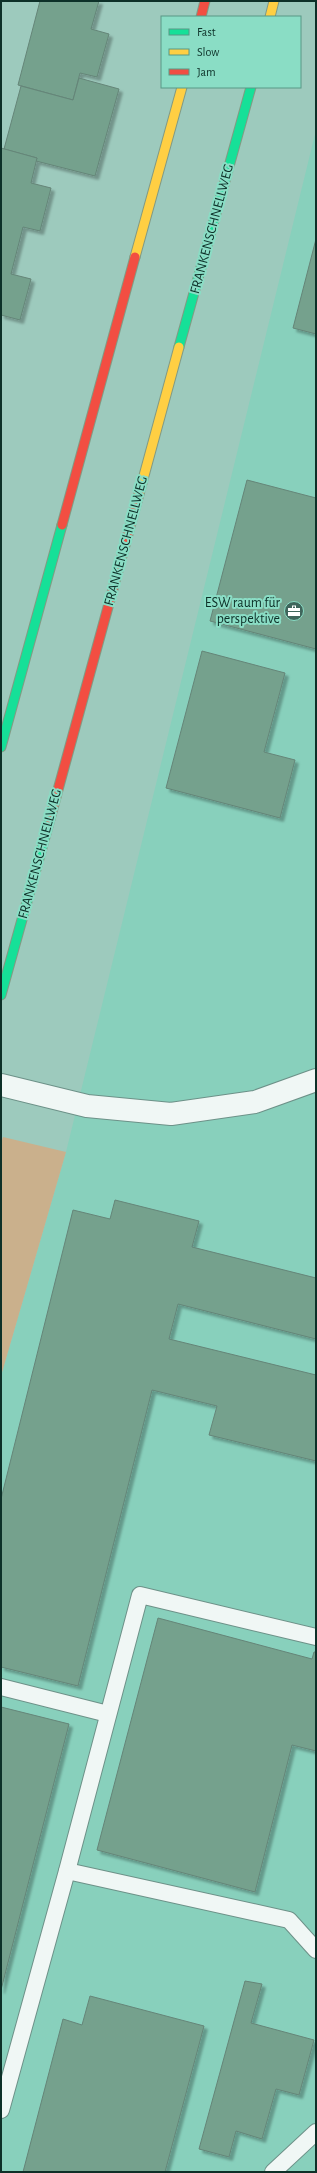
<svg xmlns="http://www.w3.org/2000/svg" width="317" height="2173" font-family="'Alegreya Sans',sans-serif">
	<defs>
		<filter id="shadow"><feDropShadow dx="3.5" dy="3.5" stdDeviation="1" flood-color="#0004"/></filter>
	</defs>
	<rect width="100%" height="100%" fill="#9dcabd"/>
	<path fill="#88d0bc" d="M316,130V2172H1V1376L66,1152Z"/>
	<path fill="#cab08c" d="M3,1137L66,1152L1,1376V1143Z"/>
	<g fill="#74a18d" stroke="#658578" filter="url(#shadow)">
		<path d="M40,1H99L91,29L109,34L97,77L80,73L73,100L18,85Z"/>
		<path d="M79,78L119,89L95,176L36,161L37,158L4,149L21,86L73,100Z"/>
		<path d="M1,148L37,158L31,183L51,188L40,231L23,227L11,274L31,279L20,320L1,315Z"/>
		<path d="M316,239V334L293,328Z"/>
		<path d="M247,480L316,498V649L210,621Z"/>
		<path d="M202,651L285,673L264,752L295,760L280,818L166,788Z"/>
		<path d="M115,1200L199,1221L192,1247L316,1278V1339L178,1304L169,1339L316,1375V1461L209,1435L217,1406L152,1390L78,1686L1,1667V1499L73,1210L110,1219Z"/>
		<path d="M158,1618L312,1659L314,1652H316V1751L292,1745L255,1892L97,1850Z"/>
		<path d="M1,1707L69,1724L1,1990Z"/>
		<path d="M245,1981L262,1984L251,2023L314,2040L299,2095L276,2089L262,2139L236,2131L229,2157L199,2149Z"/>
		<path d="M90,1996L204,2026L165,2172H23L63,2019L82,2025Z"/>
	</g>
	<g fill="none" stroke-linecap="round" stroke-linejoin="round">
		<defs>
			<g id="lane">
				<path d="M1,1687L108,1714"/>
				<path d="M67,1871L289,1920L316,1950"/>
				<path d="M1,2110L67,1871L140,1595L316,1637"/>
				<path d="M273,2172L316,2132"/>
			</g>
			<path id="street" d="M1,1085L87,1106L171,1114L255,1102L316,1080"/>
			<g id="fast">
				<path d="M179,347L251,87"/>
				<path d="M1,747L62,525"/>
				<path d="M1,995L50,819"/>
			</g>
			<g id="slow">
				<path d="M270,17L274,1"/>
				<path d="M135,257L182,87"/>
				<path d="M139,494L179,347"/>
			</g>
			<g id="jam">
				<path d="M201,17L205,1"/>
				<path d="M62,525L135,257"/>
				<path d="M50,819L139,494"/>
			</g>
		</defs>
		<use href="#lane" stroke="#6d9188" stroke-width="18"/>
		<use href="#street" stroke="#6d9188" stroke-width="24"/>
		<use href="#fast" stroke="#829a83" stroke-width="11"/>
		<use href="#slow" stroke="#829a83" stroke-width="11"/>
		<use href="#jam" stroke="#829a83" stroke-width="11"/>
		<use href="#lane" stroke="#f0f7f5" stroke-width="16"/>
		<use href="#street" stroke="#f0f7f5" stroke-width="22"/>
		<use href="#fast" stroke="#16e098" stroke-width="9"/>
		<use href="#slow" stroke="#ffcf43" stroke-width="9"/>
		<use href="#jam" stroke="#f24e42" stroke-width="9"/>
	</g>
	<defs>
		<symbol id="office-disc" viewBox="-11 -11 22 22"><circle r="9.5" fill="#3f665c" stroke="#8addc5"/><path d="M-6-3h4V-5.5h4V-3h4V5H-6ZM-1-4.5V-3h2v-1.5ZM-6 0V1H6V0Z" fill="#fff"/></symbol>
	</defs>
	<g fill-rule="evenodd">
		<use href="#office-disc" x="283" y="600" width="22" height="22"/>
	</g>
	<g text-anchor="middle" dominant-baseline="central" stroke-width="4" stroke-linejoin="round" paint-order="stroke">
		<g font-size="14" fill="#0d3028" stroke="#8addc5">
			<text transform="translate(212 229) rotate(-75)">FRANKENSCHNELLWEG</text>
			<text transform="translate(126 541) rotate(-75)">FRANKENSCHNELLWEG</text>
			<text transform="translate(40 854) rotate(-75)">FRANKENSCHNELLWEG</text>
		</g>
		<g font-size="14" fill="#0d3028" stroke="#8addc5" text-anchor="end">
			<text x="280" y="603">ESW raum für<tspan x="280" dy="16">perspektive</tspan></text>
		</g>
	</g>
	<rect width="317" height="2173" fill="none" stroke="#0d3028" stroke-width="4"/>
	<rect x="161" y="16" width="140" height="72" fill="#8addc5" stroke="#589886"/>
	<rect x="169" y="29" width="20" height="6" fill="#16e098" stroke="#589886"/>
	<text x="197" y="36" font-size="12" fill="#0d3028">Fast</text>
	<rect x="169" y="49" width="20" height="6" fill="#ffcf43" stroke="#589886"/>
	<text x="197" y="56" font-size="12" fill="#0d3028">Slow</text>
	<rect x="169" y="69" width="20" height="6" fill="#f24e42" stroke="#589886"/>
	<text x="197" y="76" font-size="12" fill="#0d3028">Jam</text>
</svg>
